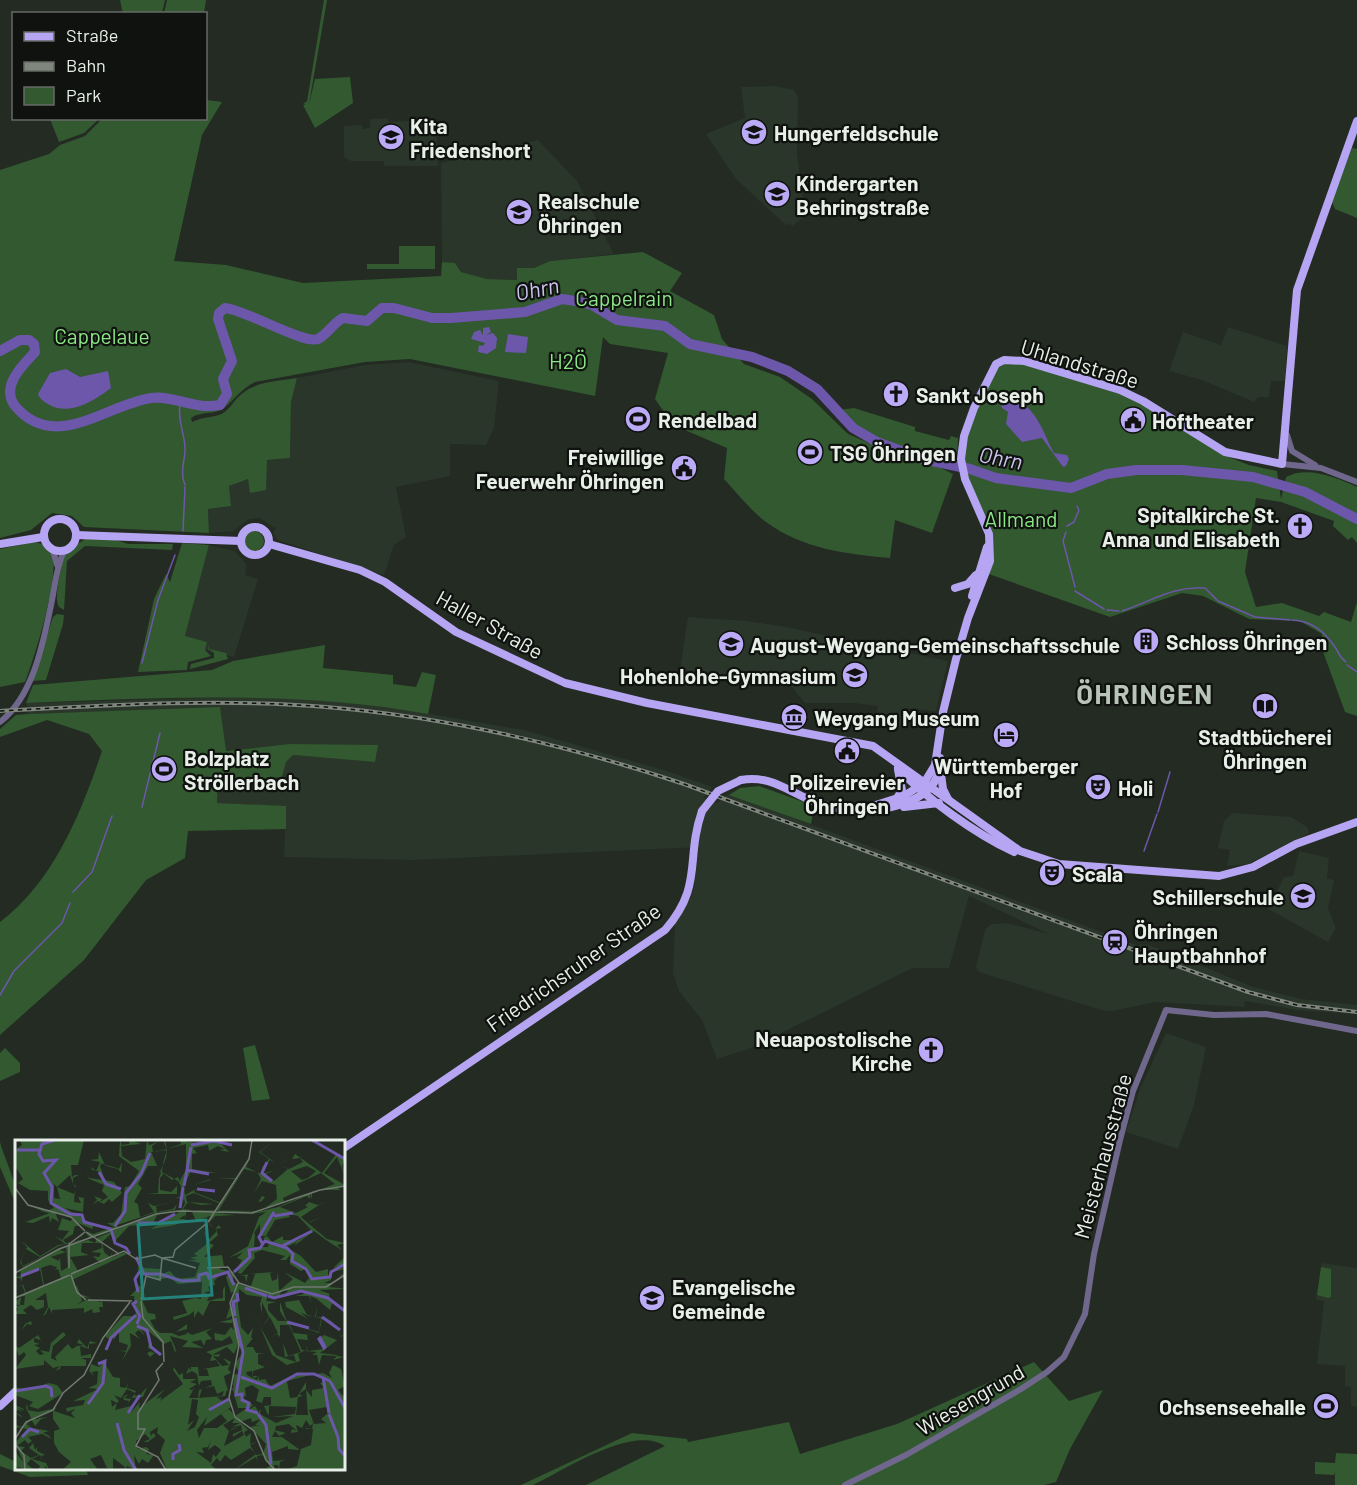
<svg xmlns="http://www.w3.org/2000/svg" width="1357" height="1485" font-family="Barlow,sans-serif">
	<rect width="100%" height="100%" fill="#232b22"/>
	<g fill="#2a3629">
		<path d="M775,86L794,90L798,97L797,152L804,208L803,218L792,226L789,223L786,225L736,179L706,134L745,118L741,87Z"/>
		<path d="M388,118V122L432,119V125H436L438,166H384V161H351L344,157V126L362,125V129L370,128V119Z"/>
		<path d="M538,140L577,181L614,254L550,261L534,268H518L517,280L487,279L461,272L455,263L442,262L441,163Z"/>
		<path d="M1228,327L1287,346L1285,381H1271L1269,397H1258L1254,402L1202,380L1169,371L1183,332L1221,345Z"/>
		<path d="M409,362L499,381L494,428L486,445L450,444V476L396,487L406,537L394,545L384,575L278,540L273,533L276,527L274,528L260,518L249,519L233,531L209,533L208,509L231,506L229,486L248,479L251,493L267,460L290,458L291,402L297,378L365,365Z"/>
		<path d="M209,545L235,551L247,565L245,575L258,579L234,657L202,649L185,637Z"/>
		<path d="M688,617L746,621L781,626L948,661L936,711L904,708L900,727L875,723L878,706L854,703H805L787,681L769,678L761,672L736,671L717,677L680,669Z"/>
		<path d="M236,697L324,700L412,711L524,730L667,771L712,787L704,798L710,801L717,803L728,794L1137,945L1145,944L1163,950L1253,987L1301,999L1357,1005V1014L1297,1010L1245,1001L1244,1007L1156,1002L1112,1011L1101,1010L979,972L976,967L985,930L991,924L1007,923L1049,934L969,896L949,968H913L751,1048L717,1059L702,1020L679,991L673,973L675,923L693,893L699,847L413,860L284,857L286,807L217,803L218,781L282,777L286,762L293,755L375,762L289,744L225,751L159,710L28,714L26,703Z"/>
		<path d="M1233,813L1291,817L1307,827L1309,833L1248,864L1227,866L1230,850L1218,848L1224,821Z"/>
		<path d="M1299,851L1329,858L1327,878L1334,880L1328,908L1336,928L1328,942L1268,909L1284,877L1293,876Z"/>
		<path d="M1166,1033L1206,1047L1194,1105L1178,1149L1126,1132L1140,1089Z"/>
		<path d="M1322,1263L1357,1268V1407L1351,1406V1387L1345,1386V1366L1317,1364L1324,1301L1316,1300Z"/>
	</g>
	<g fill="#325930">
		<path d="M120,0H165L162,13L123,14Z"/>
		<path d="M167,0H206L204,13H164Z"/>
		<path d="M324,0H327L309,104L315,79L350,77L353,103L315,128L303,105L306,104H303L307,101Z"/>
		<path d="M206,100L222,102L202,135L174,261L226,265L303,283L441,276L442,262L455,263L461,272L487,279L517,280V268H534L550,261L643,252L682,273L670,291L714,315L722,339L744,364L780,377L812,399L848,434L876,446L937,466L953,474L932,533L895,520L890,558C846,554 803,549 766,522C751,511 737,493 724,479L727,448L673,425L655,399L668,353L610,344L603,337L595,396L410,359L365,362L255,382C241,389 235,399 224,408C215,415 201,411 191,418L192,422C202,417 208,418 219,415C229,412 234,399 243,393C258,381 279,381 297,378L291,402L290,458L267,460L266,490L250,493L248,479L229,486L231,506L208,509L209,533L84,527L72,516L52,513L31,530L0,538V170L49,154L60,145L85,136L102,119L206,118Z"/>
		<path d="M50,119H99L84,133L59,142Z"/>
		<path d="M1352,148L1357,149V218L1335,209L1332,202Z"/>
		<path d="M399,246H435V269H367V264H399Z"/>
		<path d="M1010,360L1120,390L1221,454L1249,465L1277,471L1281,499L1286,477C1307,465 1338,478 1357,487V543L1352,537L1348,540L1333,526L1334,521L1281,502L1256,498L1245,572L1256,607L1282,603L1319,616L1324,612L1351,622L1357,602V716L1345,712L1322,649V634L1300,621L1249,619L1203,596L1182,593L1110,617L986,573L991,546L960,461L962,434L996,364Z"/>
		<path d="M854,408L915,427V431L949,440L951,436L958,438L957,464C912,453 872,444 839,410Z"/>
		<circle cx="254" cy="541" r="10"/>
		<path d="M85,539H113L128,544H173L172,550L85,546L67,561L64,610L59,607C53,596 62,565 65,553Z"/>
		<path d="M34,542C41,543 45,545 50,550C64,567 33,661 25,682L0,687V549Z"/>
		<path d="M182,543L209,545L185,636L207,642L205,650L211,656L188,662L187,670L138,672L154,599L166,574L170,582Z"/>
		<path d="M57,614L64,615L63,624L46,680L32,681L53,617Z"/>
		<path d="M209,645V649L226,653L228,659L190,669L191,664L214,658V653L208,649Z"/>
		<path d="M325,645L323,668L393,675V684L416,687L422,672L436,675L428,714C295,690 160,698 26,703L33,685L212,670L233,661Z"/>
		<path d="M220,707L226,751L289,744L378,745L375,762L293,755L286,762L282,777L218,781L217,803L286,806V829L188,831L185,858L146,880L84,960L0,1035V922C54,881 81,813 102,751L89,734L47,720L0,737V729L16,715L28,714Z"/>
		<path d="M759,786L809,804L813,813L811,824L729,795L740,788Z"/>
		<path d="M255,1045L270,1099L252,1101L243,1048Z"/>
		<path d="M5,1048L20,1063V1072L0,1081V1053Z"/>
		<path d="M0,1142C4,1159 21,1190 15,1202L0,1167Z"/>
		<path d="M1321,1267L1331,1269V1297L1328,1298L1317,1295Z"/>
		<path d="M1034,1362L1069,1401L1103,1390L1070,1449L1056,1482L1044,1485H586L665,1446C633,1424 564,1470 533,1485H521L632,1433L687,1439L688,1442L789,1422L800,1454L897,1424Z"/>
		<path d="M1336,1453L1357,1454V1485H1335V1472L1334,1475L1315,1474V1462L1335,1463Z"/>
		<path d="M0,1454L16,1462V1468L86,1469L88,1475L30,1477L0,1466Z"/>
	</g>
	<g fill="#6d57aa">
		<path d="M489,327L491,332L486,335L493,333L497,338L496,348L487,354L478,352L479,345L483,346L485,343L471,339L474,332L480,330L483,335V328Z"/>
		<path d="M508,334L528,337L526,353L505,352Z"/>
		<path d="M66,369L80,377L108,371L111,388C94,401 68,417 48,404C43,401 40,399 38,394L50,373Z"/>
		<path d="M1015,400C1038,409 1043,433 1054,453L1067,455L1069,459L1066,466L1063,467L1042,438L1022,442L1006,424L1008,412L1002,408L1000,402Z"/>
	</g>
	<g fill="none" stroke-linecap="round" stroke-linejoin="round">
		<g stroke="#6d57aa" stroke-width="1.5">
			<path d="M180,403C177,423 186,435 185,452C184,462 180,474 185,485"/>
			<path d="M1067,526L1074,522L1079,510L1077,506"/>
			<path d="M183,531L185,487"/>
			<path d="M1066,532L1063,541L1075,587"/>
			<path d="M1075,591L1104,609"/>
			<path d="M1218,601L1255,617L1290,620"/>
			<path d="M1107,610L1119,611"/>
			<path d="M1122,611C1152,601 1173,586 1205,588L1217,600"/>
			<path d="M1292,620C1312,621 1324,631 1335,647C1339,653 1339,657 1346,662"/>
			<path d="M142,663L158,600L175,555"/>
			<path d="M1347,665L1357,672"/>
			<path d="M142,807L160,733"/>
			<path d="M1158,812L1170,772"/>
			<path d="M1144,851L1157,814"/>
			<path d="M73,892L92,872L112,816"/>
			<path d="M0,995L14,971L62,923L70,903"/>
		</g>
		<path stroke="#6d57aa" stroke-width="10" d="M0,351L20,340H29L34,344L35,352C23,365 0,386 15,406C55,453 105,405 151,398C175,395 193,410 220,405L227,394L223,379L232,361L218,319L219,313L225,308C246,310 305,345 318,339C328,334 333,323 343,318L367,321L382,308H394L432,318H451L525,312L562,299L576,301L592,305L617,320L665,326L690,344L752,357L788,371L817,389L853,428L877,442L923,459L970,469L996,478L1071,488L1107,474L1136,470H1182L1253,477L1305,492L1357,519"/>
		<g stroke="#6f678c" stroke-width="6">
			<path d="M1287,435L1292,451L1315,465"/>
			<path d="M1282,464L1321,468L1357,482"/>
			<path d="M53,550L57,565"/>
			<path d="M0,722C32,697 42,648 50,610C55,589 55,570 64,551"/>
			<path d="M845,1485L906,1455L1021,1389L1047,1372L1064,1357L1085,1314L1094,1254L1120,1140L1133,1091L1166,1010L1214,1015L1266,1014L1357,1031"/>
		</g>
		<g stroke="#b6a5f2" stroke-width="8">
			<circle cx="60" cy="535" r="16"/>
			<circle cx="255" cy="541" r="14"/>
			<path d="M76,535L241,541"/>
			<path d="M0,544L43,537"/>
			<path d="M269,544L360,570L385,582L456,632L565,683L647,703L873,746L1020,851L1059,864L1219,876L1253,867L1296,844L1357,822"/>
			<path d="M955,588L968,584L976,575"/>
			<path d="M972,596L987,547"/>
			<path d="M898,768C926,799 976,834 1014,852"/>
			<path d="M941,774L943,789L948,799"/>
			<path d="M741,780C768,775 785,789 808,799C826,807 844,811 864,810"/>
			<path d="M897,798L902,790L898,770"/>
			<path d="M904,807L939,803"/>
			<path d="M882,809C910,804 942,792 940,758"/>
			<path d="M860,810L904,796L924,783L935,765L943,712L956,659L968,618L990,561L989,534L965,479L961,459L964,436L974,408L996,364L1004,360L1024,361L1120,390L1143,401L1225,452L1282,464L1297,290L1357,121"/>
			<path d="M344,1148L665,930C704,885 685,860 702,811"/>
			<path d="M0,1406L16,1391"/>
		</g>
		<defs>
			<path id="rail" d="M0,711C108,705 219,698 326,707C449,717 567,745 684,784L1248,992L1297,1005L1357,1012"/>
		</defs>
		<use href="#rail" stroke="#7f867e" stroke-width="4"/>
		<use href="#rail" stroke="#0f120e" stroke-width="1.5" stroke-dasharray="4.5" stroke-linecap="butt"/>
		<path stroke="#b6a5f2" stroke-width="8" d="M702,811L718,791L741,780"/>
	</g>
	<defs>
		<symbol id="school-disc" viewBox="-11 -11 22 22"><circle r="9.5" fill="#bbaaf6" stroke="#0f120e"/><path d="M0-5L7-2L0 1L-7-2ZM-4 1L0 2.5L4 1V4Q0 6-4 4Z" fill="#111"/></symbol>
		<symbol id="church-disc" viewBox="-11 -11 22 22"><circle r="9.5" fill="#bbaaf6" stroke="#0f120e"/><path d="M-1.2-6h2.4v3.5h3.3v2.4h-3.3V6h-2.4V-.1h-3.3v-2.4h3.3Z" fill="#111"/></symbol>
		<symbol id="stadium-disc" viewBox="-11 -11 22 22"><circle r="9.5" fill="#bbaaf6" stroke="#0f120e"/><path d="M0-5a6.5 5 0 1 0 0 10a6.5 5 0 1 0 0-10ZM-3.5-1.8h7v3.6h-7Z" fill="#111"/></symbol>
		<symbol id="civic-disc" viewBox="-11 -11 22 22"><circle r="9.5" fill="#bbaaf6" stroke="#0f120e"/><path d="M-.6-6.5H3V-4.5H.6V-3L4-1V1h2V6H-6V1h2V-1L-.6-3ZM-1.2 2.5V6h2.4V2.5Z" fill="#111"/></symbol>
		<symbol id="building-disc" viewBox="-11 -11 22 22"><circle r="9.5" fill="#bbaaf6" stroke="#0f120e"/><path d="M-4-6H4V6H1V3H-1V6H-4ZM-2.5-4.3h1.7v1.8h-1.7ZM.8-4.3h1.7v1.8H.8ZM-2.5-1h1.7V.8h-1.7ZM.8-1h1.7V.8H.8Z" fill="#111"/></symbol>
		<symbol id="library-disc" viewBox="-11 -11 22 22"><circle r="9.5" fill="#bbaaf6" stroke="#0f120e"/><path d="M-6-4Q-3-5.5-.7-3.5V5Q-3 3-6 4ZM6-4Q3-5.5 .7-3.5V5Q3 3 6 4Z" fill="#111"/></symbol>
		<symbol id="museum-disc" viewBox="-11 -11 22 22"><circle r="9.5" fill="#bbaaf6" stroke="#0f120e"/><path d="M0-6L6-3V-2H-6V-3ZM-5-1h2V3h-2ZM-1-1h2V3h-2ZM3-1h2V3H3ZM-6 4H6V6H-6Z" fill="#111"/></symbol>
		<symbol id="hotel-disc" viewBox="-11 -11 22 22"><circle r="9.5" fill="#bbaaf6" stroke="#0f120e"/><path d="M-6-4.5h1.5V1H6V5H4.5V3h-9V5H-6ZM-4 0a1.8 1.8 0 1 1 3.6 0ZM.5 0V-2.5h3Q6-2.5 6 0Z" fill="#111"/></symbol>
		<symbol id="theatre-disc" viewBox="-11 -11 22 22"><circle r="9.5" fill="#bbaaf6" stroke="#0f120e"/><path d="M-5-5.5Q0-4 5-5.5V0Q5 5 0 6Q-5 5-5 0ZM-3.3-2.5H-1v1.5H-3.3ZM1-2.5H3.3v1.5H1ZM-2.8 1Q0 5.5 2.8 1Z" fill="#111"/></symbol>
		<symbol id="station-disc" viewBox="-11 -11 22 22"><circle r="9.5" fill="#bbaaf6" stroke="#0f120e"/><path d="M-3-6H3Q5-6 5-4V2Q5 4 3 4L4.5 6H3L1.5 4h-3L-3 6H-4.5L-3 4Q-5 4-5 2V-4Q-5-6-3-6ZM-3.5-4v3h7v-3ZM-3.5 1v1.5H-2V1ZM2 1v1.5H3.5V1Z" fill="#111"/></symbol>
	</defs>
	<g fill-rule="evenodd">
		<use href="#school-disc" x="739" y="117" width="30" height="30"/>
		<use href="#school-disc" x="376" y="122" width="30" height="30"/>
		<use href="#school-disc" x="762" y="179" width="30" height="30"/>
		<use href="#school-disc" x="504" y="197" width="30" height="30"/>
		<use href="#church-disc" x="881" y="379" width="30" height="30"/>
		<use href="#stadium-disc" x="623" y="404" width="30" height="30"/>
		<use href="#civic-disc" x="1118" y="405" width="30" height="30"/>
		<use href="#stadium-disc" x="795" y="437" width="30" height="30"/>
		<use href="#civic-disc" x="669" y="453" width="30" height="30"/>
		<use href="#church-disc" x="1285" y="511" width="30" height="30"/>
		<use href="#building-disc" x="1131" y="626" width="30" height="30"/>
		<use href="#school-disc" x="716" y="629" width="30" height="30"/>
		<use href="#school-disc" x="840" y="660" width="30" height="30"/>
		<use href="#library-disc" x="1250" y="691" width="30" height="30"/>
		<use href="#museum-disc" x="779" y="702" width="30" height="30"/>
		<use href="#hotel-disc" x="991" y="720" width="30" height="30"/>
		<use href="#civic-disc" x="832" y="736" width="30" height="30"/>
		<use href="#stadium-disc" x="149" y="754" width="30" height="30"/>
		<use href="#theatre-disc" x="1083" y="772" width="30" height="30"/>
		<use href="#theatre-disc" x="1037" y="858" width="30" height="30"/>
		<use href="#school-disc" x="1288" y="881" width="30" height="30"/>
		<use href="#station-disc" x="1100" y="927" width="30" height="30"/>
		<use href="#church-disc" x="916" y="1035" width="30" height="30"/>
		<use href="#school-disc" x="637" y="1283" width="30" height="30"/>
		<use href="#stadium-disc" x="1311" y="1391" width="30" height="30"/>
	</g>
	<g text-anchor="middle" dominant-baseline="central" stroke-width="4.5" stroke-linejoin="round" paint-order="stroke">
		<g font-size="21" font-weight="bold" fill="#e8eee8" stroke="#0f120e" text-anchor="start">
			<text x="410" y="125">Kita<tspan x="410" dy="24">Friedenshort</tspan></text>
			<text x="774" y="132">Hungerfeldschule</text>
			<text x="796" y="182">Kindergarten<tspan x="796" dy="24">Behringstraße</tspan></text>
			<text x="538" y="200">Realschule<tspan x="538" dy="24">Öhringen</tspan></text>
			<text x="916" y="394">Sankt Joseph</text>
			<text x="658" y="419">Rendelbad</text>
			<text x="1152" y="420">Hoftheater</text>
			<text x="830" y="452">TSG Öhringen</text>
			<text x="664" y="456" text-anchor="end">Freiwillige<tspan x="664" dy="24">Feuerwehr Öhringen</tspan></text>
			<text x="1280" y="514" text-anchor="end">Spitalkirche St.<tspan x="1280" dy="24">Anna und Elisabeth</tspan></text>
			<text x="1166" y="641">Schloss Öhringen</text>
			<text x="750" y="644">August-Weygang-Gemeinschaftsschule</text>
			<text x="836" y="675" text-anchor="end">Hohenlohe-Gymnasium</text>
			<text x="814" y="717">Weygang Museum</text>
			<text x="1265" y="736" text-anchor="middle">Stadtbücherei<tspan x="1265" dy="24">Öhringen</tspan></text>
			<text x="184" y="757">Bolzplatz<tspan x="184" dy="24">Ströllerbach</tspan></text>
			<text x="1006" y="765" text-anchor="middle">Württemberger<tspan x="1006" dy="24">Hof</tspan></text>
			<text x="847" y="781" text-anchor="middle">Polizeirevier<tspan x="847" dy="24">Öhringen</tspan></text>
			<text x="1118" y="787">Holi</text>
			<text x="1072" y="873">Scala</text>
			<text x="1284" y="896" text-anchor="end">Schillerschule</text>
			<text x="1134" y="930">Öhringen<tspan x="1134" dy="24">Hauptbahnhof</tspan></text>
			<text x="912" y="1038" text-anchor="end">Neuapostolische<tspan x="912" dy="24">Kirche</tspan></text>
			<text x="672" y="1286">Evangelische<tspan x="672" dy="24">Gemeinde</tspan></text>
			<text x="1306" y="1406" text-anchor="end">Ochsenseehalle</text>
		</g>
		<g font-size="21" fill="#8be785" stroke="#0f120e">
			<text x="624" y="297">Cappelrain</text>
			<text x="102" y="335">Cappelaue</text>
			<text x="568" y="360">H2Ö</text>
			<text x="1021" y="518">Allmand</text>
		</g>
		<g font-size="21" fill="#e8eee8" stroke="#0f120e">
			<text transform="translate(1080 363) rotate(17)">Uhlandstraße</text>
			<text transform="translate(490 624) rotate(29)">Haller Straße</text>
			<text transform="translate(573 967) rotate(-35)">Friedrichsruher Straße</text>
			<text transform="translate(1102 1156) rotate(-75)">Meisterhausstraße</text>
			<text transform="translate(970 1399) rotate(-30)">Wiesengrund</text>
		</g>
		<g font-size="22" font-style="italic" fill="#ccc3f0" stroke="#0f120e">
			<text transform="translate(537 288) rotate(-11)">Ohrn</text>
			<text transform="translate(1001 457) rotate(11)">Ohrn</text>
		</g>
		<g font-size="27" font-weight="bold" letter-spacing="1.5" fill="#b9c4b8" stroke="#0f120e">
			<text x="1145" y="693">ÖHRINGEN</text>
		</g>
	</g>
	<g transform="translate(15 1140)">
		<rect width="330" height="330" fill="#232b22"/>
		<path d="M5,0H69L63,25H56L57,37L60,35H64L58,38V44L61,46V48L58,44L55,35L42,47L39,44V58L45,59L42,47L59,54L60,50L59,62L66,63L63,57L69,58L68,72L50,68L79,85L77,89L63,83L65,86H60L58,94L48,100L51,103L75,98L70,92L67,96L61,99L71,91L78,94L99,87L92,83H98L106,74L110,47L115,46L124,31L104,16L105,0L107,5L114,4L115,0L126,4L106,6L107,16L116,22L130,19L132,0L134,5L143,2L137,6L138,12L152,9L149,3L150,0L152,9L166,4L165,0L181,3L198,0L206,4L214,12L204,10L210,9L203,6L194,11L193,5L178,8L182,13L177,14V29L201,33H194L195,39V40L179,45L195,39L194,34L176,31L169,46L170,55L181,49L179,52L206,63L222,39H201L223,38L236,16L231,27L246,34L247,28L249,25L254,19L244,12L260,0L245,12L262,24L255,20L247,31L248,34L260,30L249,35L259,41L273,29L264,25L268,22L275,18L264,25L274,29L288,22L285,18L277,19L280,14L307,33L322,13L330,19L327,26L330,36L322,17L309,33L330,45L302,50L243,71L168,70L221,75L200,76L194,83L200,89L204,85L206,88L201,89L203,95L194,103L199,105L189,117L207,115L209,126L204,129L219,132L218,142L232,147L236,146L240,134H233L231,143L230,136H225L234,134L260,132L255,133L257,141L262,139L263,132L264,151L278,139L269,132L290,143L294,138L290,129L286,131L275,124V115L271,120H265L270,116L247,110L239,113L240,118L226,134L223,133L225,128L224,129L223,131L220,132L227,120L222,118L228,112L221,115L215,117L233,106L244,77L251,72L234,74L263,67L296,53L310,49L323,47L325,50H306L297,53V59L295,54V59L292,56L265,67L281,73L293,67L290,66L294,62L303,65L310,61L286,77L293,83L296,81L305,78L293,83L312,99L330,103L322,105L328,111L311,100L306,105L311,100L299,91L279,106L282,102L271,107L286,116L300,109L286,116L301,132L313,129V137L318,130L328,128L329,124L318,128L330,117V129L317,132L316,140L309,143H318L327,134L330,133L314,147L325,148L330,149L304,150L315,154L313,158L329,171L317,163L315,170L302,159L295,156L296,164L294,156H280L289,154L286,151L268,155L273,151L268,149L263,158L253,156L251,161L261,162L253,164V170L263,181H271L265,171V162L272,182L304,192L306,178L300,177L293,176L285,172L293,179L271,167L270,162L284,160L292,175L300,177L302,166L301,177H309L318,182L326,196L330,194L305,213L322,215V209V216L329,217L318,220L322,216L307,215L304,225L302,215H297L302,212L289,211L283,214L285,221L272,225L257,215L232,155L224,149L223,165L226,187L233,195L238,188L236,198H243H238L231,207H238L241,213H250L243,214V224L250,227L238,231V236H243L240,238L238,237L237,231L231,232L232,235L242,240L244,236V240L250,239L255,246L282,233L299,234L272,241L275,258L282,257L291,242V249L284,254L288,256L283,257L281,275H293L291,250L297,257V250L309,248L305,243L311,241L300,234L308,233L317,238L314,233L318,225L326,229L325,224L329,218L325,224L330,246L323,250L330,258V330L273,329L282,326L286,309L296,305L298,289H291V288L297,289L298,283L295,286L291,280L287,288L281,285L283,292L276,293L277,289L282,291L274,284L261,286L260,290L271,293L264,296L260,291L257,297H267L285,310L273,309V306L257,312L258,321L270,320L265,322L264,330L263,325H259L260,330L251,328L255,326L248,315L242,316L243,322L241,317L219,330L241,314L235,308L216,320L210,315L205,322L202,318L196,325L202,330H152L145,313L150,300L142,293L143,287L135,292L136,296L138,293L141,296L133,302H128L135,299L130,294L121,301L123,309L131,307L134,309L131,314L139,315L133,323L127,319L124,324L119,315L121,330L112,326L111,328L109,330L110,327L98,318V329L92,328L86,315L75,319L83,330H47L56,322L44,312L39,303V291L45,289L38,279V271L21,277V280L24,278L33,277L26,279V287V279L20,286L16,279L12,285L16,286L12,287L34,291L28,293L33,295L37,299L27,294L13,297L17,301L13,304L10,300L2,306L10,307L6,311L16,318L19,317L24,315L14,308L18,303L20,310L22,307V311L30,315L26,316L28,321L25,315L17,319L31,323L34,330L30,326L29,330H23L25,326L20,330L25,326L16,319L12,324L19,330L0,327V311L9,323L0,303L12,289L7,288L0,300L6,287L0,288L7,277L1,274L0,265L11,270L2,268L8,271L2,270L1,273L7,276V277L2,285L6,287L16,278L11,268L12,263L13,270L23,272L41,268L39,271L60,278L56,273L60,269L52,272L51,268L68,265L70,260L58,261L83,249L73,248L82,244L83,231L77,232L79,236L74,231L76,224L84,227L89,222L98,237L105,238V247L111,248L113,242L112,248L121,251L119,255L124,256L132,247L128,257L117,258L112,265L114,261L109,260L108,257L111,255H113L109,258L116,259L120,253L112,249L106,258L99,255L104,261L102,263L96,260L97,267L102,263L100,270L116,266L120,262L116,272L125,262L124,268L150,249L141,259L147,257L145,261L168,244L158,230L159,227L164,235L168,233V239H182L175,242L182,244L174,249L177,250L179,248H184H179L174,258H183L184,250L187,249L184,258L207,256L209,251L202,254L199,246L189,248L197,245L196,240L186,241L184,246L182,234L177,231L171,234L174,227L175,231L176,227H183L184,236H194L192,229H188L205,226L201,220L195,221L197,215L205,214L204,217L198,216L207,226L214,225L208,218L216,222L213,229L216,233L209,236L210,241H217H210L213,250L218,249L219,235L224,233L220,224L228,212L223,205L219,214L212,207L197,215L191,212L218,203L215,196L207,201L200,200L199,193L210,195L216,187L219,190L217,180V183H214L204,182L218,179L217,176L211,179L220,151L216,153L211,137L214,133L206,134L199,141L200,145L193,147L195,151L190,152L191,156L194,154L196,153L192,161L197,160L200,159L208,158V149L209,148L210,146V161H195L188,176L183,171L179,178V171L174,175L177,180L174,175L159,180L158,177L172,173L167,161L180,158V149V158L186,159L187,142L163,144L154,137L144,140L123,130L124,121L129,128L145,129L147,134L155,131L162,139L180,137L185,123L173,120H183L175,118L183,116L179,114L193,103L189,91L194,99L201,92V89H200L194,84V82L187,81H193L198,75L181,81L177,72H171V78L170,75L164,79H171L160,85L136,89L166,71L170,63L169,59L166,67L164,70L168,60L161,57H166L169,52L163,41L149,33L145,38V50L156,52L162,46V54H131L143,53L144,38L146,33L142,26H133L123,44L127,48L119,62L123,64L125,77L139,72L133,63L139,66L161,61L141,66L142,72L158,69L162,64L160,70L139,73L102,85L103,88L85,95L44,106L0,132L8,127L5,122L12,107L6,101L25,116L43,105L50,104L40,96L47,100L54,91L43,90L47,78L55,81L59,79L40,72L44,82L37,78L35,83L34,76L18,83L10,82L35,73L29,72L14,65L31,71L39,68L33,60V51L15,50L3,43L8,39L0,26V10L7,5ZM171,4V30L164,42V39L163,37L157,40L147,32L148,23L152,9ZM152,10L151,18L145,32L136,12ZM292,26L301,31L293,38L287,40L276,31ZM229,29L242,32L246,39L239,53L247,56L243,62L222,67L251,60L247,61L250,57L239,53L247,41L261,45L262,59L246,71L202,73ZM306,33L320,44L263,65L269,62L268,58L285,50L282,44ZM179,53L206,64L200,73L168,69L173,62L186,65L200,64L172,62L171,56ZM273,74L283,76L297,91L289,97L279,102L282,100H268V96L257,102L252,96L248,98L254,102L253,107H239L240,95L244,101L239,93L245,84V96H251L260,80L275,77ZM11,109L25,117L8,126L6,121ZM232,155L247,157L245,164L238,163L245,164L247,173V162L254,177L246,188ZM255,177L263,193L254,198L262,194L265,197V185H274L286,212L273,216L268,203L270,217L279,215L281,222L261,215L246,188ZM307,178L320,184L326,197L322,200L304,193ZM274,182L309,195L302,199L309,209L293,211L291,205L292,211L287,210L282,199L293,200L292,195H296L278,193ZM237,245L244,250L241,261L247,263L249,257H256V265L249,266L252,273L254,275V266L281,267L280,274L256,277L278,276L261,283L245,274L246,269L243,273L238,271H243L240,266L233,270L238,265L227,257L231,256L230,248ZM212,250H218L223,268H232L220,276L214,269L206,274L212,281L202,288H189L184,298L182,290L192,277L189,286L216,267L214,259L207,261L202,257L210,256ZM177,259L183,260L181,274L184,277L180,287L172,291L179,280L173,285ZM312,267L313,273L306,279L311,283L299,284L294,270ZM220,278L217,283H225L217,287L226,285L217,289L215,291L226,285L227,290L218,294V297L227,291L229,295L209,306L214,291L208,285ZM236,278L237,282L231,284L246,279L240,285H245L235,287L251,304L248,314L241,315L235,305L242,302L235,304L236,293L231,297L229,292L233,290L225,282ZM196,300L193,310L200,305L206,310L201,317L198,314L196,323L181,312L189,313L187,308L193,307ZM84,12L90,25L95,26L102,28L104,29L107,22L106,33L103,29L91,26L87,23L85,26L90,40L99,42L107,53L97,62L94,59L89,64L83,61L77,65L82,60L79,56L87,59L85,62L93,57L87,51L89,45L74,39L71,29L74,38L88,40L83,31L77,30L76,27L81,31L85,22L75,20L83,19ZM158,71L142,75L138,83L114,86L99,102L96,94L87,102L89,112L95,117L98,111L96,118L110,112L112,114L57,140L63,153L61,146L66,145L62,146L65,154L76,158L66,157L67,161L61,165L73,159L86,162L87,158L88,167H84L85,172L78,173L77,169L69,173V168L37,170V174L34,167L31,174L28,176L33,167L31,153L20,160H29V167L22,170L16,165L8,170L12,174L16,181L17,185L12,184L6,191L10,184L16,181L12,174H0L3,169L0,166H6L0,164L2,160L6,157L5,165H9L10,156L0,157L10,153L7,145L0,148L8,144L11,153L28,145L25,129L7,136V143L6,139L0,142L6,139L0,137L6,136L5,131L0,133L48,107L73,100L80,103L82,98L124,79L143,74ZM67,103H86L87,108L76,112L86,113L84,117L78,116L85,123L63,131L55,117L74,115L66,112ZM51,107L53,127L46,131L45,117L44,121L36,117L51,112L45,110ZM35,125L42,127L40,130L43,129L46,138L29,145L26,128ZM121,134L120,143L129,149L128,162L133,173L140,174L141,179L135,180L140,189L145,193H157L164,196L172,194V189L165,191L161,192L172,184V192L177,195L198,188L191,192L197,199L191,200L189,206L186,200L176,202L189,208L167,207L173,201L155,196L160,207L161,211L160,212L156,201L149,204L132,190L135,196L138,209L136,212L140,213L135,217L132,213L138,210L133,208L135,196L125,188L130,196L124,190L120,193L125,199L115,193L116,206L107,221L111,212L103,210L111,211L113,205L104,202V192L98,201L99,196L95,200L90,196L108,176H121L119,156H115L122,149V145L120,142L119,139ZM48,192L51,195L38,206L36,218L42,221L40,217L53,204L57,209L62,206L69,205L62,203L64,199L72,208L75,201L82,203L74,204V209L65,206L66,216L76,214V218H66L71,220V226H46L45,229L40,231L45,226L38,228L29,220V225L0,229L11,215L9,212L4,216L0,206L4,208L23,195L26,200L19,198V202L25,204L19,205L25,208L21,211L25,215L29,214L25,210L34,212L36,203ZM34,243L42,245L48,253L23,269L14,266L18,262L0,255V247L12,250Z" fill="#325930" fill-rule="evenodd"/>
		<path fill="none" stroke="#6d57aa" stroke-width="3" d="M40,0L27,4L24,14L28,21L41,20L29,33L37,47L36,63L55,74L67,75L69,82L96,89L100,103L111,108L115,114M297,0L330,19M176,5L199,1L217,5M2,10H25M252,22L247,33L257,41M172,29L176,7M84,32L91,44L106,49M169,46L172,30L194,34M182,49L200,51M165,68L168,47M259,76L278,73M123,83H143L160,74M100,86L110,71L111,53L126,34L135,13M247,103L244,97L259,72M267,106L297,91M121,117L129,134H145L167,141L184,140V135L192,133L194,138L213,132L219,145M219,132L235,117L234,110L245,108L250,101L272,108L278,114L277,121L291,129L297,139L315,137L316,132L330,124M6,136L24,129M230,148L252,156M123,152L120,139L125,131M253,156L259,158L286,151L313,158L330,171M220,176L218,162L223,160L222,153M307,177L325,190M220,178L228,212L221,255L227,254V260L234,263L232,270L243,273M272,182L294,188M122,184L125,176L118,164L122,161M122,186L132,190L136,207L146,215M305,198L310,207L309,208L304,199ZM91,210L96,198L121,175M226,237L257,248L282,234H299L315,241M308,237L314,273M315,241L330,268M0,251L31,246L36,248L37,257M73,264L88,243L90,221L83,224M194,270L214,259M113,273L125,255M243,274L251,285L256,324M314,274L323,297M102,283L109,310L121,330M7,297L15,289L24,292M323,297L324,309L330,316M158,320V314L165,310L164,304"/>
		<path fill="none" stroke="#727971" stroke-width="1.5" d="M0,48L13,65L56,77L70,91M193,82L234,19L237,0M71,92L104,114M147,118L158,117L160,110L192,83M147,118L181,128M54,128V104L70,92M192,128L213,127L224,143L257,154L279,147H311L330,135M0,133L44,109L141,74L164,71L237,73L305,50L330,46M56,134L109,111L121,119L140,115L149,119M56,135L62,152L71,160M223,143L215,163L224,205L214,258L220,277L239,291L251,320L260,330M0,158L55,135M73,160L117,161M126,160L131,136L145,140L147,118M126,161L128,178L148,202L149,222M148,223L141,231L144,240L123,273V289H130L121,306L143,317L151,330M0,299L11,282L38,270L48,253L69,235L88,198L115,162M0,304L9,315L10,330"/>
		<path fill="#25827a" fill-opacity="0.15" stroke="#25827a" stroke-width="3" d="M191,80L197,155L128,159L123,85Z"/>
		<rect width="330" height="330" fill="none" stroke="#e8eee8" stroke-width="3"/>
	</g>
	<rect x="12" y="12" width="195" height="108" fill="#0f120e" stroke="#666a65" stroke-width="1.5"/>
	<rect x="24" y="32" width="30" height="9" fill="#b6a5f2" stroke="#666a65" stroke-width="1.5"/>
	<text x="66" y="42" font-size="18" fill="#e8eee8">Straße</text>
	<rect x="24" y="62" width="30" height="9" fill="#7f867e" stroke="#666a65" stroke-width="1.5"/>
	<text x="66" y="72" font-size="18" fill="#e8eee8">Bahn</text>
	<rect x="24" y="87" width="30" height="18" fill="#325930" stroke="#666a65" stroke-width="1.5"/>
	<text x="66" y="102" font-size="18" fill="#e8eee8">Park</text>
</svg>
